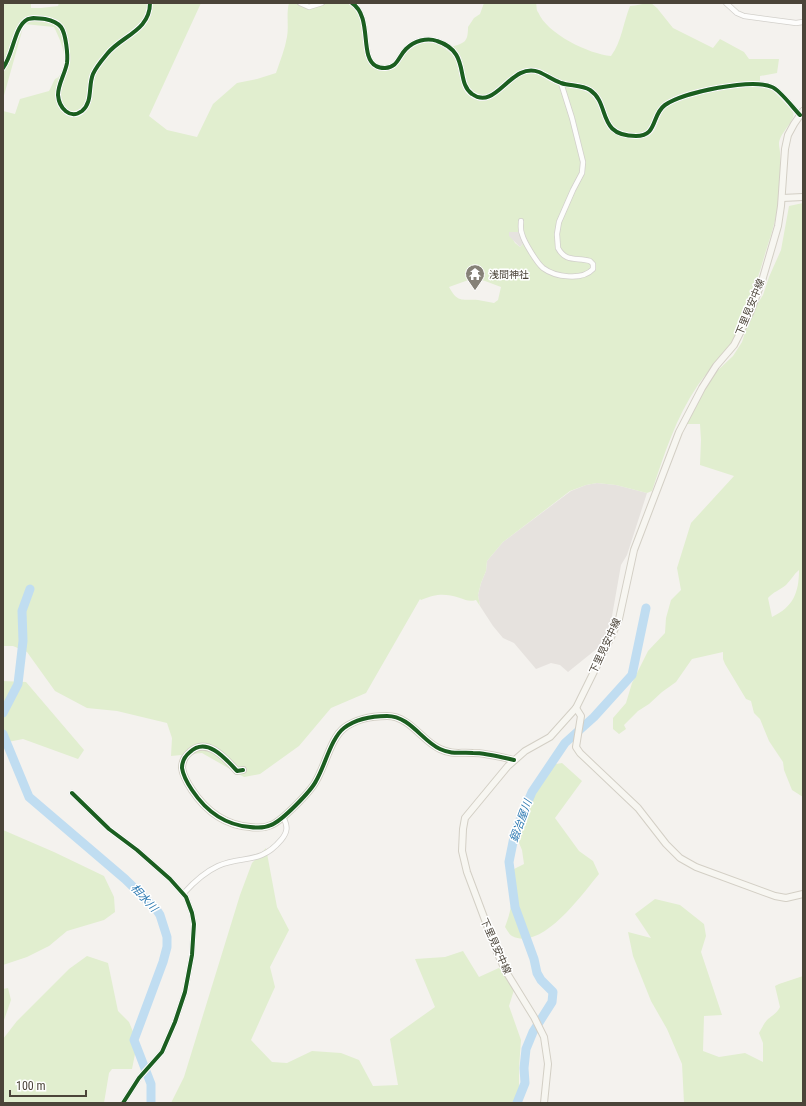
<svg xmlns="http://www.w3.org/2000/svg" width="806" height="1106" font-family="'Roboto Condensed','Noto Sans JP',sans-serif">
	<rect width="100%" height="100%" fill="#f4f2ee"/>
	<path fill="#e6e2de" d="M597,483L616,485L647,493L627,555L621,565L612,616L604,643L568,672L560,665L551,663L536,669L514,643L503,638L493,626L480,606L478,595L481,583L486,571L487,561L503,542L571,491L586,485Z"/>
	<g fill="#e1eecf" fill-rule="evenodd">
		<path d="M3,3H31V8H41L58,6L59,3H201L149,116L167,130L197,137L213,104L237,83L257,79L276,73C280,61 285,49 287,37C289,26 286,14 289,3H297L302,7H316L327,3H349L354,6L360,15L373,66L392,68C404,54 420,33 441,46C448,50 454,55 458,62C463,74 458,93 474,98C501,108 510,67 535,73C545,75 555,83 565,86C575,89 588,89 594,98C603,109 601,127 615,133C623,136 638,140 647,137C659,132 657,115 667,107C685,94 751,80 771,89C773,90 792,110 793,112C797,120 779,133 779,144C779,147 780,150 780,153C781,168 779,190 778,204C776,221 770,238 765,254C760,272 754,289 748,307C745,316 742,325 738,333C728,352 710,367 698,385C676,417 664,455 652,491L647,493L616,485L597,483L586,485L570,491L503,542L487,561L486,571L481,583L478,595L480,606L476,600C469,602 466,600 460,598C444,593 436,594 421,600L420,599L366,693L331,708L299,746L260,774L244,777L202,753L171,756L172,738L167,723L117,711L87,708L55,691L27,652L13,646H3V111L15,114L20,99L49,91C51,88 53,82 55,79C57,78 59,77 60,75C70,59 61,42 54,27L24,24L3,99ZM520,221L526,240L520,247L515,243L509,232H518ZM474,278L485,281L501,287L498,300L494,303C489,302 483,301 478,300C461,299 458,303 449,287Z"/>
		<path d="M484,3H536C537,6 536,10 538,12C547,34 589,54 611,56C622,41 623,23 630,6C637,6 643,3 651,3L657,8L673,28L713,48L720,39L744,52L749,59H779L777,73L760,76V82C734,83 684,87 663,103C655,110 652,122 649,131C615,147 603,111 591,88L585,85L560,81L535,68H527L516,72L490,94L480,96L477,95L469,89L467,83L461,60L458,53L451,47C465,43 468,42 468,27L474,18L480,14Z"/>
		<path d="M803,203V797L792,790L784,770L783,762L769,741L760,719L754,713L751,701L746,699L725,664L723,659V652L692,659L676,682L662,692L649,704L638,711L624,725L626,729L619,734L613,729V718L626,703L632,683L648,651L665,633L666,618L671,600L681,590L677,568L691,523L734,476L700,465L701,440L700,424H686L703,389L716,372L733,356L742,342L751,314L763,295L769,277L781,250L789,206ZM799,570C799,593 793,607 772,617L768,598C773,592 780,590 786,585C791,580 794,574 799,570Z"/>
		<path d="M3,681L26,682L84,750L78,759L23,739L8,742L3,747Z"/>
		<path d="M562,763L582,781L555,818L579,851L593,861L599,874C583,893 542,952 512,936C509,934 507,930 505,927C513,905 513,899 508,876L514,869L524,864L522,850L513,829L522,813L533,788L550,765Z"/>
		<path d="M3,830L54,852L104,876L114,897L115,912L104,920L67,931L49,946L27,957L3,965Z"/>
		<path d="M266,848L277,907L289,930L270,967L275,987L251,1040L272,1062L287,1063L312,1051L341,1053L359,1060L373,1086L398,1085L390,1039L435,1007L415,959L445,957L463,951L479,977L501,967L514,990L509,1006L521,1040L519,1068V1091L514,1103H171L184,1077L240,895L252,863Z"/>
		<path d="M655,899L680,905L704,924L706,936L701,952L722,1015L704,1016L703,1051L719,1057L745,1053L763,1062V1043L759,1033C762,1028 764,1023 768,1019C773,1015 777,1013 780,1007L775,986L779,984L803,976V1103H684L682,1064L667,1029L651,1001L633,956L628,932L651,938L635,914Z"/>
		<path d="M87,956L108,963L118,1011L129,1022L136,1039L135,1054L132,1069H112L109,1073L104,1103H3V1039L17,1021L69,969Z"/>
		<path d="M8,988L11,1000L3,1023V989Z"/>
	</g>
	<path fill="#e6e3df" d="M509,232H518L524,242L520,247L509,236Z"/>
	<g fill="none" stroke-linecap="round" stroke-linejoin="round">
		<g stroke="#c0ddf1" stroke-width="9">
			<path d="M3,713L18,684L23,641L22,611L30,589"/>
			<path d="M3,734L29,797L125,879L156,909L160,915L167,937V947L163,962L134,1040L151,1084V1103"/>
			<path d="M517,1103L525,1083L524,1068L526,1049L533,1032L552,1002L553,992L541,980L537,973L534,959L515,907L509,862L515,832L532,792L565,743L594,717L632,675L646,608"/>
		</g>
		<defs>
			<g id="street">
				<path d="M300,3L309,7L322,3"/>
				<path d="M352,3C373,17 359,57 376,66C379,68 381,68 385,68C398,67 398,57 406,49C414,41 427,37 437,41C471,52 455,82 472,94C496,112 511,61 539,72C546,75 553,80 561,83C570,86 582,85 590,90C611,104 596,136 636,136C658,136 651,115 665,105C684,92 752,78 772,87C780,90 793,108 800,115"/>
				<path d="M726,3L737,13L744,16L796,23L803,22"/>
				<path d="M3,68C13,55 14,30 25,21C30,16 39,19 45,19C50,20 58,23 61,27C66,34 68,55 67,63C65,74 58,84 58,95C59,108 70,120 82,111C93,102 88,86 93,74C96,67 102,60 107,54C121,36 150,31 150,3"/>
				<path d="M521,221C521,225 520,230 522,234C524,242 537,263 543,268C555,277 582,281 593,269V264L590,261C577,257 566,263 558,248L557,234L559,222L573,190L582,173L583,162L572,118L561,83"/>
				<path d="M72,793L109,829L137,850L170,879L186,897L192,913L194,924L192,955L185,992L175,1022L162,1052L139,1078L123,1103"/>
				<path d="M184,893C193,883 205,872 218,866C243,855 260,865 281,840C288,832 288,826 283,817"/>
			</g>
			<g id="secondary">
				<path d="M782,198L803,197"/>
				<path d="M576,708L581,716L576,747L580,753L638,808L666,844L680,858L696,867L775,896L786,898L803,894"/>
				<path d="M243,770L237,771C226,759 207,736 190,752C185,756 182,761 182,768C183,775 188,784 192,790C206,811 224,825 250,827C257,828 265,828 271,825C282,821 311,791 316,781C325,766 331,738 344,728C356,719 373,716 387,716C410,716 422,741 440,749C453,755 459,752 473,753C486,753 501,757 514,760"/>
				<path d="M544,1103L548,1064L544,1037L534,1017L505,970L497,952L467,872L462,851L463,829L465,818L508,766L525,751L550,737L576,708L613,633L619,619L634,550L679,432L702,388L716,366L734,345L750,313L762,281L778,226L781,206L785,149L788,135L794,124L803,111"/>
			</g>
		</defs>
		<use href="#street" stroke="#d2d0cb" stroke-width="6"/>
		<use href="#secondary" stroke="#d3cfc5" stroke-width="8"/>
		<use href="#street" stroke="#fdfdfc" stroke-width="4.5"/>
		<use href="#secondary" stroke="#f7f6f1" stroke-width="6"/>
		<defs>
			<g id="cycleway">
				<path d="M352,3C373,17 359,57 376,66C379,68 381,68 385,68C398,67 398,57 406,49C414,41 427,37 437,41C471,52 455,82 472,94C496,112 511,61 539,72C546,75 553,80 561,83C570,86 582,85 590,90C611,104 596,136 636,136C658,136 651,115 665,105C684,92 752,78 772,87C780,90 793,108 800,115"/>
				<path d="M3,68C13,55 14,30 25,21C30,16 39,19 45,19C50,20 58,23 61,27C66,34 68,55 67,63C65,74 58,84 58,95C59,108 70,120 82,111C93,102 88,86 93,74C96,67 102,60 107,54C121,36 150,31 150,3"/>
				<path d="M243,770L237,771C226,759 207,736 190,752C185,756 182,761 182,768C183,775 188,784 192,790C206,811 224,825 250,827C257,828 265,828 271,825C282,821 311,791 316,781C325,766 331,738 344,728C356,719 373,716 387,716C410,716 422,741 440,749C453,755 459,752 473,753C486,753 501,757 514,760"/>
				<path d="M72,793L109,829L137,850L170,879L186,897L192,913L194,924L192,955L185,992L175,1022L162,1052L139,1078L123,1103"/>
			</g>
		</defs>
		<use href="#cycleway" stroke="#fff" stroke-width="6"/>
		<use href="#cycleway" stroke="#1b5e20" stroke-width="4"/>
	</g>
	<defs>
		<symbol id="temple-pin" viewBox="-11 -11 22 30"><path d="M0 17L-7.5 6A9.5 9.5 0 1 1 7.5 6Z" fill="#868178" stroke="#fff"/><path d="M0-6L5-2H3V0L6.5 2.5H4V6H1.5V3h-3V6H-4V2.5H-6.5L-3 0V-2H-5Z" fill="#fff"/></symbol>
	</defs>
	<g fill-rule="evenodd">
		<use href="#temple-pin" x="464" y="263" width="22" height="30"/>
	</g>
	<g text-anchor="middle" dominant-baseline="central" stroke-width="3" stroke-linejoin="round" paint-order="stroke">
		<g font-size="10" fill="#4b4439" stroke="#fff" text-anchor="start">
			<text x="489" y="274">浅間神社</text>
		</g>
		<g font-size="10" fill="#4b4439" stroke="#fff">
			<text transform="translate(750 307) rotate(-68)">下里見安中線</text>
			<text transform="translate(605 646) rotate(-65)">下里見安中線</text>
			<text transform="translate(496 946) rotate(66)">下里見安中線</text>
		</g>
		<g font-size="11" font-style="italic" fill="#2e7ab2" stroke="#fff">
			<text transform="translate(521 821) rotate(-70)">鍛冶屋川</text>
			<text transform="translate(144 898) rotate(47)">相水川</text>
		</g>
	</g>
	<rect width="806" height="1106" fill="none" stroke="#4b4439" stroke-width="8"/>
	<path d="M10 1090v6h76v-6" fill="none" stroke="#4b4439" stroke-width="2"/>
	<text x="16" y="1090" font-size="12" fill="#4b4439" stroke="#ffffff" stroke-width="3" paint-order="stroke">100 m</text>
</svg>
